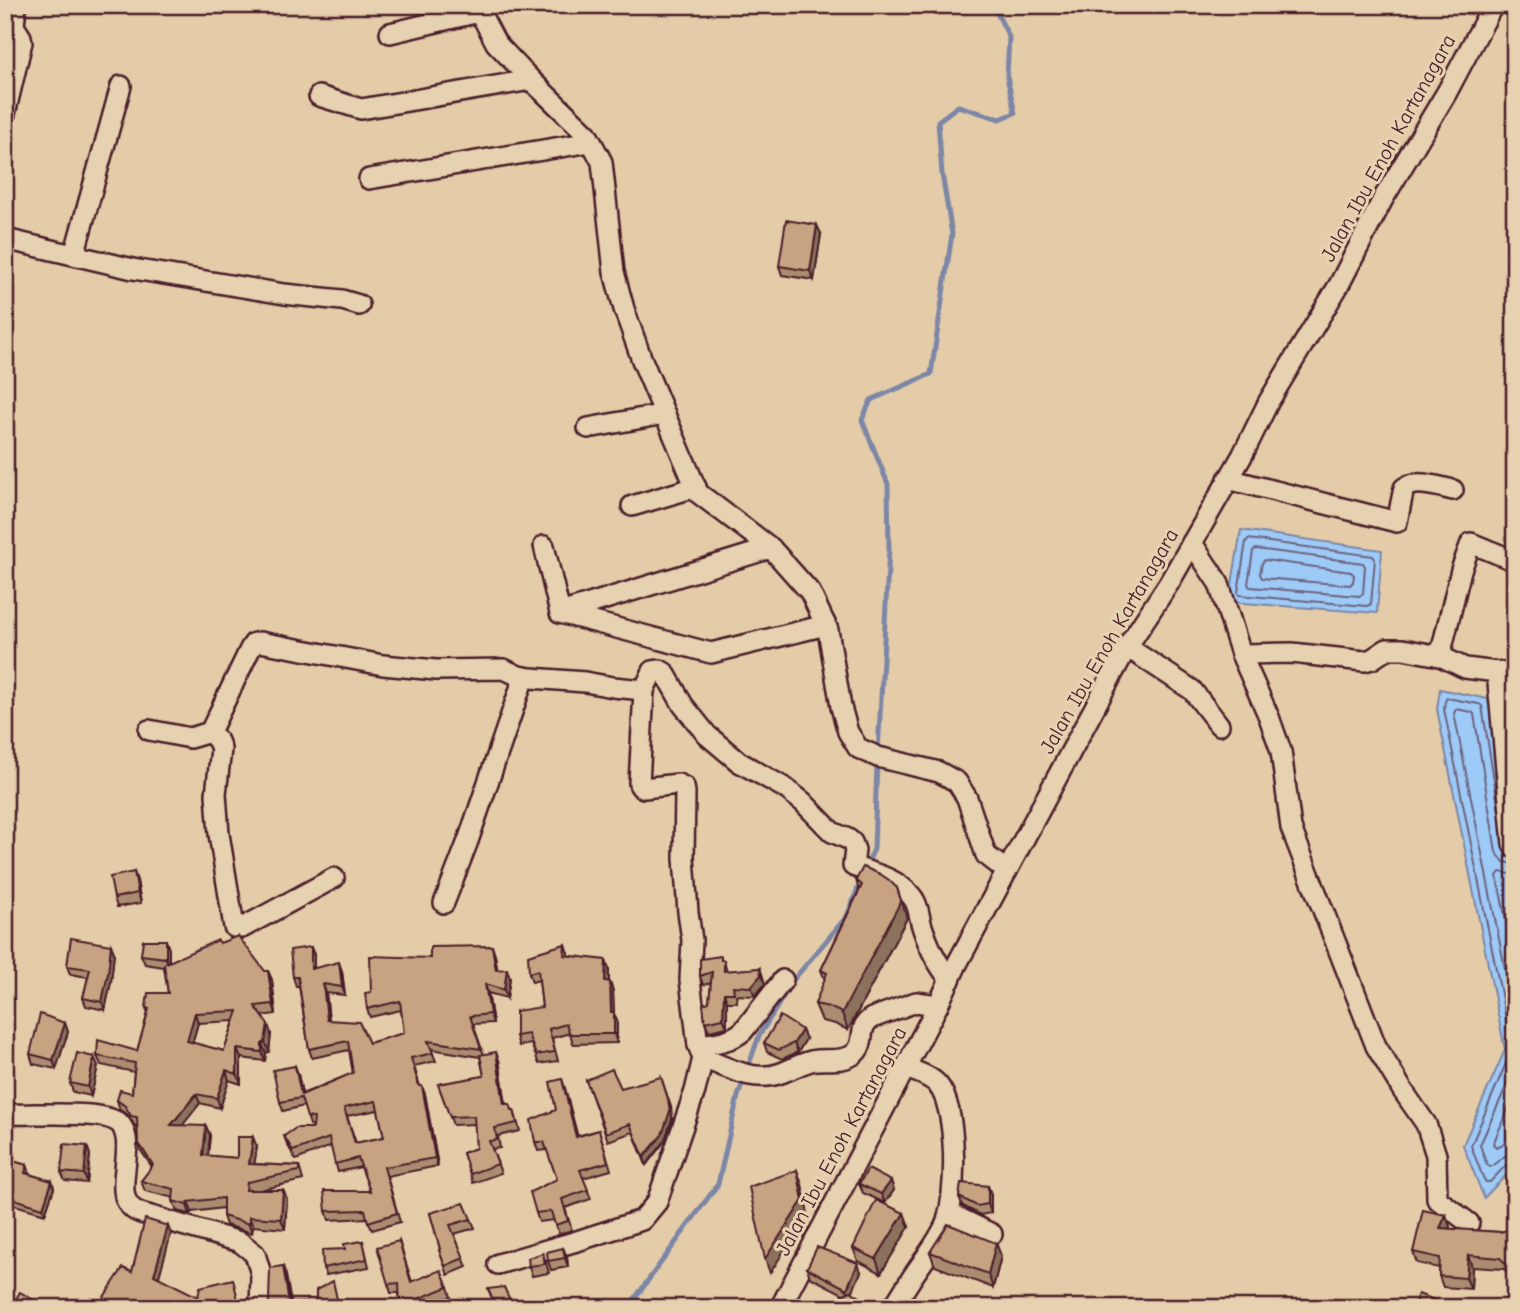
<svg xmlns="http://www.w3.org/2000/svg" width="1520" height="1313" font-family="'Comic Neue',sans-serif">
	<rect width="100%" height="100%" fill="#e5cca8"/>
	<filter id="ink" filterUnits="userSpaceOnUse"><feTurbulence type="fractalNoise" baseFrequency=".0143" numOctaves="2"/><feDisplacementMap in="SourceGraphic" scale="14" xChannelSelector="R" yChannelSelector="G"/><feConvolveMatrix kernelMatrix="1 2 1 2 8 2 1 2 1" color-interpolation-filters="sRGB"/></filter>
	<g filter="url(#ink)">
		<g fill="#9ecaf8" stroke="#7c86a6" stroke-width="2">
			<path d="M1241,530L1382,550L1377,613L1229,602Z"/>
			<path d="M1440,689L1488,699L1515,869V1166L1484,1198L1463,1145L1505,1050L1437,709Z"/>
		</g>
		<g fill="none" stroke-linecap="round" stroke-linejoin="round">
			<g stroke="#6c637d" stroke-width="2">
				<path d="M1248,539L1373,556L1375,559L1371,604L1367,606L1239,595L1238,592L1246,542Z"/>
				<path d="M1256,549L1363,563L1365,566L1363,594L1359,596L1250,587L1248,584L1253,551Z"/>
				<path d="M1265,560L1351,572L1354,575L1353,582L1350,585L1262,578L1260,574L1262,563Z"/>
				<path d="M1499,811L1482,706L1479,704L1447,698L1445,701L1444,709L1512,1049L1471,1146L1484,1180L1486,1182H1490L1508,1163L1515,1161"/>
				<path d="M1515,864L1504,862L1496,852L1474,714L1472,712L1456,709L1454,713L1515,1019"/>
				<path d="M1515,875L1500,872L1497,876L1515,965"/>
				<path d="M1515,1067L1480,1145L1487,1165L1490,1167C1500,1163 1503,1153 1515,1153"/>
				<path d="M1515,1093L1493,1144L1496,1147L1506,1143L1515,1142"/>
			</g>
			<g stroke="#7c86a6" stroke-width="5">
				<path d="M878,753L889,548L888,484L862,420L871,400L931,374L952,234L942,174L938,121L958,106L1000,119L1015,113L1007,77L1009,37L993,5"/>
				<path d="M866,867L874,849L877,763"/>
				<path d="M747,1070L759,1036L794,979L847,916L860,883"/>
				<path d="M628,1308L718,1184L738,1096L744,1079"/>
			</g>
			<defs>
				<g id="minor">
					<path d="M476,5L496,43L531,80L587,134L602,162L614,272L624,309L642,360L698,493L771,548L810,592L828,630L841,707L848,732L858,748L878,757L939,772L957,782L967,798L986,855L1007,871"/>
					<path d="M390,33L479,12"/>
					<path d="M319,96L361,109L531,80"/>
					<path d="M5,114L22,42L21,37L14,26L16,5"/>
					<path d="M369,179L591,142"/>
					<path d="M5,239L133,269L284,294L342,300L359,305"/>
					<path d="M74,255L121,86"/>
					<path d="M588,428L665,414"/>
					<path d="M1228,479L1397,522L1404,488C1417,479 1439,487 1453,490"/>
					<path d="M632,506L696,487"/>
					<path d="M1192,543L1219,584L1241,654L1269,717L1281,751L1291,828L1376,1046L1403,1091L1426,1124L1436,1155L1437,1199L1469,1223"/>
					<path d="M544,546L560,613"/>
					<path d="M771,548L560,613L711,653L826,625"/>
					<path d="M1127,647L1192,690L1219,725"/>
					<path d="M1241,654L1292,653L1364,661L1372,659L1387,649H1403L1440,656L1465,668L1497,672H1515"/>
					<path d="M1440,656L1461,570L1471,543L1515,561"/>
					<path d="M1497,672L1513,844L1515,848"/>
					<path d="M644,690L639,784L641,787L644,788L678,784L684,787L685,792L684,858L688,912L692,940L690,980L698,1045L703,1058C728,1068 755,1083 781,1073C793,1069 804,1061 817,1060C829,1059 844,1062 854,1054C868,1042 856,1027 872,1018L916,1002L938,1005"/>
					<path d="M149,730L190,738L210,732L250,649L254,643L260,642L383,665L436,670L504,669L519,676L531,678L585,682L613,687L644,690L653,671L660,670L665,673L683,705L707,735L739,762L785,788L803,802L832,832L848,839L852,842L855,850L853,866C870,873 889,876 903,888C922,903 916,912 924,932C931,951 937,963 950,980"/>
					<path d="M210,732L218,741L221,749L216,794L219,834L234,927L237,928H242L334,878"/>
					<path d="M444,903L468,841L524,677"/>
					<path d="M698,1045C714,1043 730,1042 743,1031L783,980"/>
					<path d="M5,1114C29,1116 108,1108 121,1125C137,1147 112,1192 132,1208C135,1211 138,1212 141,1213L240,1242L255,1254L261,1274L260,1308"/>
					<path d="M949,1213L992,1234"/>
					<path d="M498,1264L577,1241L642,1220L657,1202L695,1091L703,1058"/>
					<path d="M780,1308L938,1005L957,964L1127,647L1169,583L1242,456L1269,401L1339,285L1383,199L1447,92L1493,5"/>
					<path d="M893,1308C902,1293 912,1277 922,1263C930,1251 939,1239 945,1226C957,1199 958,1109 938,1085C931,1076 916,1072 906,1068"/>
				</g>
			</defs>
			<use href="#minor" stroke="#4a1f2b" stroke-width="24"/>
			<use href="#minor" stroke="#e6d1b0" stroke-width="19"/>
		</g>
		<g fill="#ac8c70" stroke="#4a1f2b" stroke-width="2" fill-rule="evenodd">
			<path d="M821,234L814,280L782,275L779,266Z"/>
			<path d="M134,872L137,881L141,903L117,907L114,898Z"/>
			<path d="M856,880L907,918L848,1030L835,1024L822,1021L815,1004L825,980L821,970L859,890Z"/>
			<path d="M220,943L265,971H268L272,980L276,1014L262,1016L271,1034L269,1052L266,1053L265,1061L241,1058V1084L229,1080L220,1108L200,1103L182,1125L210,1135L208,1156L237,1158L257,1147L254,1164L299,1166L303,1180L260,1190H283L287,1199L285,1229L253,1226L252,1233L226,1225L223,1216V1208L192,1212L190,1214L177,1211L173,1201L174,1198L145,1191L141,1181L152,1167L141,1151L138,1142L137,1126H135L128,1115L120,1110L117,1100L132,1093L134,1072L101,1065L97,1056L137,1051L148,1013L146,1008L168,993L164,967L145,964L141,955L169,949V962ZM234,1021L224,1051L192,1043L198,1023Z"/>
			<path d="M111,945L114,953L111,982L105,1010L86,1006L83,998L88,977L70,974L67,966Z"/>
			<path d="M568,953V956L609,969V982L613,991L614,1014L617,1021V1043L573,1044L570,1033L552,1038L558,1061L539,1064L531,1044L519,1046L516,1036L542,1007L539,980L532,982L529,973Z"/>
			<path d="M314,955V968L342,971L345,995L326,993L329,1020L369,1043L404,1033L401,1010L370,1017L367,1009L371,992L430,958L495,955L497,970L510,978L507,998L488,993L493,1023L473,1024L484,1055L499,1060L506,1104L513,1110H514L520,1131L498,1136L500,1148L492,1149L501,1173L473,1183L463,1153L476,1148L475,1124L453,1125L438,1084L484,1076L480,1057L431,1049L436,1061L414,1066L420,1086L425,1094L438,1166L387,1176L400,1222L372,1230L367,1218L329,1220L326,1211L370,1191L361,1167L338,1172L331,1146L296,1160L287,1144L284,1136L313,1128L314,1126L310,1125L304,1106L283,1111L280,1102L295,1066L298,1074L302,1094L353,1073L349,1050L312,1058L309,1049L299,986H296L293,977ZM378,1110L384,1137L356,1143L347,1116Z"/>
			<path d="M722,960H724L727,971L760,968L765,984L755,996L736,995L737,1002H727V1027L709,1031L705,1022L709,1002L711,983L703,985L700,976Z"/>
			<path d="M65,1023L68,1032L56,1069L33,1064L30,1054Z"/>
			<path d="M806,1039L798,1052L782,1059L767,1052L764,1043Z"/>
			<path d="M94,1057L98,1066L91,1096L73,1092L70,1083Z"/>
			<path d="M562,1079L577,1136L599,1130L611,1170L583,1178L591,1199L565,1208L572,1230L559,1234L554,1220L539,1222L536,1213L557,1179L547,1150L538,1151L535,1142L556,1110Z"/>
			<path d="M586,1080L621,1088L671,1107L672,1119L664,1142L646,1165L633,1132L608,1141Z"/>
			<path d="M87,1146L90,1155L87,1183L65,1181L61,1172Z"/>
			<path d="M5,1159L27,1165L29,1171V1174L52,1181L54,1188L45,1214L5,1202Z"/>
			<path d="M891,1181L894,1190L885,1203L863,1193L859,1184Z"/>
			<path d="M988,1186L991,1195V1213L980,1215L963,1206L959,1197Z"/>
			<path d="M430,1213L471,1219L475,1228L454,1234L467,1267L448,1275L439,1250L440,1249Z"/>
			<path d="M904,1213L909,1227L881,1273L858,1261L853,1248Z"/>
			<path d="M1446,1215L1450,1227L1449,1229L1500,1232L1515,1228V1275L1511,1276L1504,1269L1472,1267L1471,1289L1443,1287L1439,1276V1268L1417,1263L1413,1252Z"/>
			<path d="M363,1241L369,1267L326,1275L323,1268L345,1249Z"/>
			<path d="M399,1241L412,1282L448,1287L451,1297L423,1308H400L399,1293H391L388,1284Z"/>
			<path d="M996,1243L1001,1256L993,1288L935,1266L930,1252Z"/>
			<path d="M563,1248L567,1257L568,1267L551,1270L548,1261Z"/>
			<path d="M543,1253L549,1273L532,1276L529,1266Z"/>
			<path d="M807,1268L861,1272L852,1292L843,1294L810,1277Z"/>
		</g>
		<g fill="#8c725b" stroke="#4a1f2b" stroke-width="2">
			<path d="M817,225L821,234L814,280L810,271Z"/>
			<path d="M134,872L137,881L141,903L138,893Z"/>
			<path d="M897,888L907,918L848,1030L842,1013Z"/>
			<path d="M166,940L169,949V968L166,958Z"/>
			<path d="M565,944L568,953L567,964L564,955Z"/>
			<path d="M111,945L114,953L111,982L105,1010L102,1002Z"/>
			<path d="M492,946L495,955L499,978L496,970Z"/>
			<path d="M311,947L314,955V978L311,969Z"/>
			<path d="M606,960L609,969V990L605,981Z"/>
			<path d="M339,962L342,971L345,995L342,987Z"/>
			<path d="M760,968L765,984L755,996L751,987Z"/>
			<path d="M507,969L510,978L507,998L504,990Z"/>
			<path d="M268,971L272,980L276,1014L273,1004Z"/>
			<path d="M610,982L613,991L614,1014L617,1021V1043L614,1034L611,1012Z"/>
			<path d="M323,984L326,993L330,1028L327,1020Z"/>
			<path d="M485,984L488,993L493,1023L490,1014Z"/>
			<path d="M724,993L727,1002V1027L723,1018Z"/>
			<path d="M195,1013L198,1023L190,1051L187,1041Z"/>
			<path d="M65,1023L68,1032L56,1069L53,1060Z"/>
			<path d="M268,1024L271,1034L269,1052L265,1042Z"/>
			<path d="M802,1030L806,1039L798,1052L794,1043Z"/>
			<path d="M262,1044L266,1053L265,1061L262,1052Z"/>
			<path d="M237,1049L241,1058V1084L237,1074Z"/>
			<path d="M496,1052L499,1060L507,1112L504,1104Z"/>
			<path d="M94,1057L98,1066L91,1096L88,1087Z"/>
			<path d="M295,1066L298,1074L304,1103L301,1095Z"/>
			<path d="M226,1070L229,1080L220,1108L217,1098Z"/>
			<path d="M661,1077L671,1107L672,1119L664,1142L646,1165L644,1157Z"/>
			<path d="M562,1079L565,1088L580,1145L576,1137Z"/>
			<path d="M422,1086L425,1094L438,1166L435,1158Z"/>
			<path d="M196,1094L200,1103L175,1135L171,1125Z"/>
			<path d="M206,1126L210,1135L207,1165L203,1155Z"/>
			<path d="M253,1137L257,1147L253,1173L249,1164Z"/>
			<path d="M87,1146L90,1155L87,1183L84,1174Z"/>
			<path d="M27,1165L29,1171L27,1179L25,1173Z"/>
			<path d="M797,1170L802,1184L808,1214L770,1273L765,1259Z"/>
			<path d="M52,1181L54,1188L45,1214L43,1208Z"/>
			<path d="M891,1181L894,1190L885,1203L881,1194Z"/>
			<path d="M988,1186L991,1195V1213L988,1204Z"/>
			<path d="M283,1190L287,1199L285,1229L281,1219Z"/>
			<path d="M188,1202L192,1212L190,1214L187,1205Z"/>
			<path d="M904,1213L909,1227L881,1273L876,1259Z"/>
			<path d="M1446,1215L1450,1227L1444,1239L1440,1228Z"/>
			<path d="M249,1217L253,1226L252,1233L249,1224Z"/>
			<path d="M168,1226L171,1234L157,1284L154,1275Z"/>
			<path d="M996,1243L1001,1256L993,1288L988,1274Z"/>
			<path d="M563,1248L567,1257L568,1267L565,1258Z"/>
			<path d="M1468,1255L1472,1267L1471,1289L1466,1278Z"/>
			<path d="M858,1263L861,1272L850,1298L847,1289Z"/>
			<path d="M283,1266L286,1275L292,1308L289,1303Z"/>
		</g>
		<g fill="#c8a382" stroke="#4a1f2b" stroke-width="2" fill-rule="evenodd">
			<path d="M786,220L817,225L810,271L779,266Z"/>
			<path d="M863,867L880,874L889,880L897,888L901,901L842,1013L829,1007L815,1004L827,973L821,970L862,885L856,880Z"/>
			<path d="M134,872L138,893L114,898L110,877Z"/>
			<path d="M238,936L265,971H268L273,1004L255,1006L268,1024L265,1042L262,1044V1052L237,1049V1074L226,1070L217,1098L196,1094L171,1125L206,1126L203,1155L237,1158V1137H253L249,1164L299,1166V1171L247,1182L246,1190H283L281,1219L249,1217V1224L223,1216V1198L188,1202L187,1205L173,1201L174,1189L141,1181L153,1165L138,1142L137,1117L131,1116L125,1106L117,1100L120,1090L132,1093L135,1063L97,1056L98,1040L137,1051L149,1009L146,1008L148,993H168L164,964L218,940L220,943ZM238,1011L224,1051L187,1041L195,1013Z"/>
			<path d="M71,938L111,945L108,973L102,1002L83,998L90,969L67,966Z"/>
			<path d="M143,940H166V958L141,955Z"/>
			<path d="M565,944L564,955L606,960L605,981L610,982L611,1012H614V1034H570L566,1024L549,1029L555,1052L536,1055L528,1034L516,1036V1011L542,1007L538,970L529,973L528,955Z"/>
			<path d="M492,946L496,970L507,969L504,990L485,984L490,1014L470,1016L481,1049L428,1041L433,1053L411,1058L419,1086H422L435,1158L384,1167L397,1213L368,1222L365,1210L326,1211L324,1191H370L358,1158L335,1164L329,1138L293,1151L284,1136L296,1128H313L314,1118L307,1117L301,1098L280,1102L273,1070L295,1066L301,1095L353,1073L348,1041L309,1049L298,977H293L290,950L311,947V969L339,962L342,987L323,984L327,1020L359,1022L369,1043L404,1033L400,1001L367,1009L365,993L371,992L370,956L430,958V947ZM376,1101L384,1137L355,1143L344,1108Z"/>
			<path d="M721,956V960H724V971L760,968L761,975L751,987L733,986L734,993H724L723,1018L705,1022L703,1004L709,1002L712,972L700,976V959Z"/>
			<path d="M40,1014L65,1023L53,1060L30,1054Z"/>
			<path d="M780,1016L802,1030L794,1043L779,1050L764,1043Z"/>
			<path d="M496,1052L504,1104H510L512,1110H514L517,1123L495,1128L497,1140L489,1141L498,1164L470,1174L463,1153L476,1148L474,1116L450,1117L438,1084L484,1076L480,1055Z"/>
			<path d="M77,1053L94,1057L88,1087L70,1083Z"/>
			<path d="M612,1069L621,1088L661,1077L668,1099L670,1111L662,1135L644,1157L630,1124L606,1133L586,1080Z"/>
			<path d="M562,1079L576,1137L599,1130L608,1162L580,1170L588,1190L562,1199L568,1221L555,1225L551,1211L536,1213L530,1192L557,1179L544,1142H535L531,1120L556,1110L550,1082Z"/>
			<path d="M64,1144L87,1146L84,1174L61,1172Z"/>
			<path d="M5,1159L27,1165L25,1173L52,1181L43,1208L5,1196Z"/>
			<path d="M868,1169L891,1181L881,1194L859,1184Z"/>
			<path d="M797,1170L803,1200L765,1259L749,1187Z"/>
			<path d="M961,1183L988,1186V1204L977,1206L959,1197Z"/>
			<path d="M876,1200L904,1213L876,1259L853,1248Z"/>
			<path d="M464,1203L471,1219L450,1225L464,1258L445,1266L439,1250L440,1249L430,1213Z"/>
			<path d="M1423,1210L1446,1215L1440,1228L1500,1232L1515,1228V1263L1507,1265L1500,1258L1468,1255L1466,1278L1439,1276L1440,1258L1413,1252Z"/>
			<path d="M145,1219L168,1226L154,1275L198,1297L200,1287L233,1279L240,1308H107L100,1303L123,1268L132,1272Z"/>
			<path d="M948,1224L996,1243L988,1274L930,1252Z"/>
			<path d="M363,1241L367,1259L323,1268L322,1250L345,1249L344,1244Z"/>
			<path d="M399,1241L411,1282L441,1270L448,1287L400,1306L399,1283L388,1284L377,1247Z"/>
			<path d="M817,1247L858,1263L847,1289L807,1268Z"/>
			<path d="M563,1248L565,1258L548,1261L547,1252Z"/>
			<path d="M543,1253L545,1264L529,1266L528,1258Z"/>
			<path d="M283,1266L289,1303L316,1302V1290L333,1281L339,1308H270L269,1301L270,1268Z"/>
			<path d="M504,1287L513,1307L496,1308L488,1289Z"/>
			<path d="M851,1291L867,1302L863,1308H833L842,1295Z"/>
			<path d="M20,1292L47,1308H11Z"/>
			<path d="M1418,1294L1457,1308H1413Z"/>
			<path d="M522,1300L526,1302L548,1304V1308H524Z"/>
		</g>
	</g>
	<g text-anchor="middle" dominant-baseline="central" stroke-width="6" stroke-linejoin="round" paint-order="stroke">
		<g font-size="21" fill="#4a1f2b" stroke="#e6d1b0">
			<text transform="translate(1388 148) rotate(-61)">Jalan Ibu Enoh Kartanagara</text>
			<text transform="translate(1109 641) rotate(-60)">Jalan Ibu Enoh Kartanagara</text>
			<text transform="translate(841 1141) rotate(-62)">Jalan Ibu Enoh Kartanagara</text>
		</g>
	</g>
	<rect width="1520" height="1313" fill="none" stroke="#e6d1b0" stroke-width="28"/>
	<rect x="14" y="14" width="1492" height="1285" fill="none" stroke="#4a1f2b" stroke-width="2.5" filter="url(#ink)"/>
</svg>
